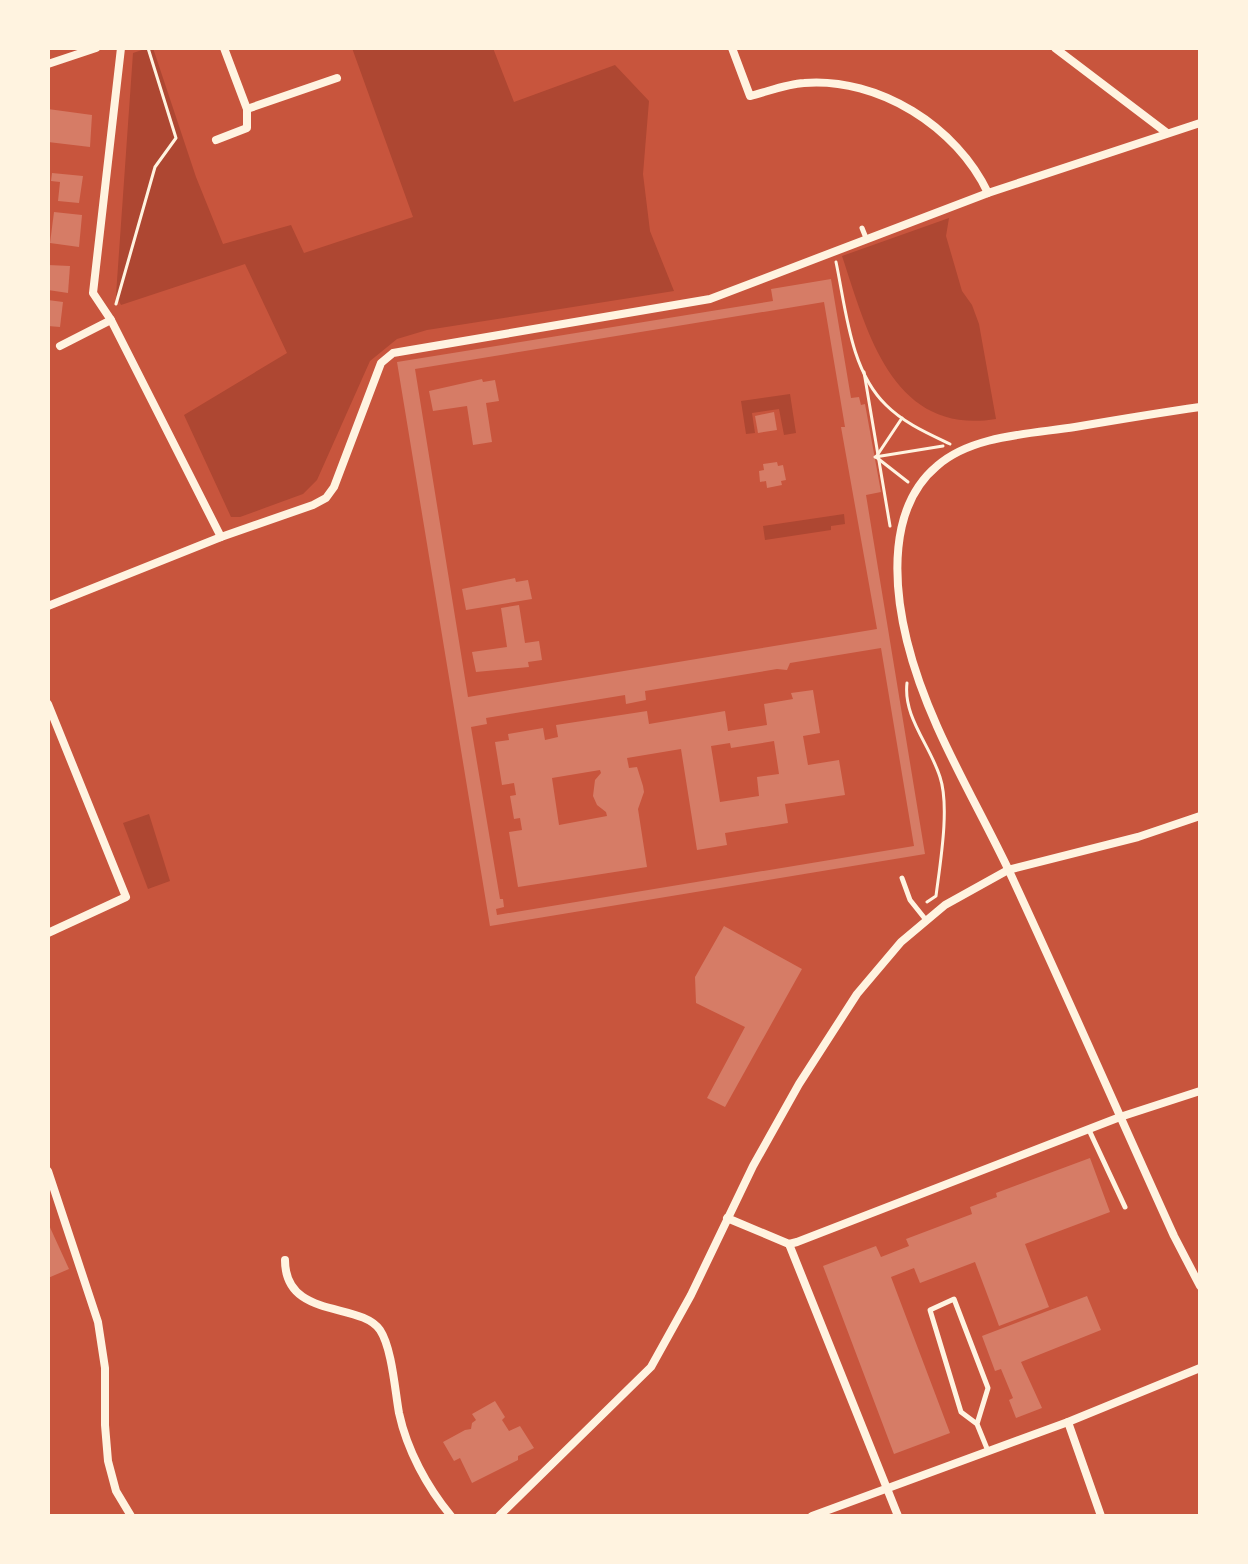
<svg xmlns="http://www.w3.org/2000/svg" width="1248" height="1564" font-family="'Source Serif 4',serif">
	<rect width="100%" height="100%" fill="#c8553d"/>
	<g fill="#ae4732">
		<path d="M148,48H153L196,177L223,244L291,225L304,253L413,217L352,48H493L514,102L615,65L649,101L643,174L650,231L674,291L427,330L397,339L370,361L317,480L303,494L240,517H231L184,415L287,353L245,264L121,305L116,295L133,53Z"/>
		<path d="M949,218L946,236L962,291L972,305L979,324L996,419C892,436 867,331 842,256Z"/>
		<path d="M790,394L796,433L784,435L779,409L752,413L755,433L746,434L741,401Z"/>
		<path d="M844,514L845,524L831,526V530L765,540L763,526Z"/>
		<path d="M149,814L170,881L148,889L123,823Z"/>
	</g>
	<g fill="#d67c66" fill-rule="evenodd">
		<path d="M48,109L92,115L90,147L48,142Z"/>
		<path d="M52,173L83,176L79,203L58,201L60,182L51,181Z"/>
		<path d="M54,212L82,215L79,247L50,243Z"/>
		<path d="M48,265L70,266L68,293L48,290Z"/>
		<path d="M831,279L851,398L859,397L861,405L865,404L881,492L866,495L925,854L490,926L397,362L773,301L771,289ZM824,302L845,427H841L877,629L468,697L415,369ZM881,648L914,846L497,915L496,909L504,907L503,899H500L471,727L487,724L486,718L625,695L626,704L646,700L645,691L777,669L787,670L790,663Z"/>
		<path d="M48,300L63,302L60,327L48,326Z"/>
		<path d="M482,379L483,382L495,380L499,401L486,403L492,442L473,445L467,406L433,411L429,391Z"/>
		<path d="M774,412L777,430L758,433L755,416Z"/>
		<path d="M777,462L778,466L783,465L786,480L781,481L782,485L767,488L766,481L760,482L759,471L764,470L763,464Z"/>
		<path d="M515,578L516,582L528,580L532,599L466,610L462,589Z"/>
		<path d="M519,605L525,643L539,641L542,660L528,662L529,667L476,672L472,652L507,647L501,608Z"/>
		<path d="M813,690L820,733L803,736L808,765L839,760L845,795L785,804L788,823L725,833L727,845L697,850L681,749L627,758L629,768L637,767L643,786L644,792L638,809L647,867L518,887L509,832L522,830L520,818L514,819L510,796L516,795L514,783L502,785L495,742L509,740L508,734L543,728L545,740L558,737L556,725L647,711L649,724L725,711L728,731L767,725L764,704L793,699L791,693ZM774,741L779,774L757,777L759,796L720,802L711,746L730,743L731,748ZM600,770L601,773L595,780L593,796L597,805L606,812L607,816L559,825L552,778Z"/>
		<path d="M724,926L802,969L725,1107L707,1098L745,1027L696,1003L695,977Z"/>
		<path d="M1090,1158L1110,1212L1025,1244L1049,1307L999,1326L975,1262L920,1283L914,1268L891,1277L950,1433L894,1454L823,1266L876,1246L881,1257L909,1246L906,1239L972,1214L970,1207L997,1197L996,1193Z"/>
		<path d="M48,1223L69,1269L48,1278Z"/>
		<path d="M1087,1296L1101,1330L1021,1362L1042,1408L1016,1418L1009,1400L1013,1398L1001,1369L995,1371L982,1336Z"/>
		<path d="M495,1401L505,1417L502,1420L509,1431L520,1426L534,1448L518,1456V1460L472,1483L460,1458L454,1461L443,1442L465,1430L471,1429L472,1423L476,1420L472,1414Z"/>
	</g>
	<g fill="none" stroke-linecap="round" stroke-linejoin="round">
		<g stroke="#fff3e0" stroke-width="3">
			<path d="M836,262C846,309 850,370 886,405C904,423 927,433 950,444"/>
			<path d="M116,304L155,167L176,138L148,48"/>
			<path d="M864,372L890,526"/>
			<path d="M875,457L943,446"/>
			<path d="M876,457L908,482"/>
			<path d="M876,457L902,418"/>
			<path d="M907,683C903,717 930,745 940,777C950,807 940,864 936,896L927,902"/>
		</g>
		<g stroke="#fff3e0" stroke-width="5">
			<path d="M862,228L866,238"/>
			<path d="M902,878L910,900L926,920"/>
			<path d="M1089,1130L1125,1207"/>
			<path d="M977,1424L988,1388L954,1299L930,1310L961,1412L977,1424L988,1451"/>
		</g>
		<g stroke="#fff3e0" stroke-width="8">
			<path d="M121,48L93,293L111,320L221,537"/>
			<path d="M732,48L750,96C767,92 786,84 804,83C879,77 957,127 988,193"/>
			<path d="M1055,48L1167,133"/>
			<path d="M48,64L96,48"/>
			<path d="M247,109L337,78"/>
			<path d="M216,140L247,128V109L224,48"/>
			<path d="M60,346L111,320"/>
			<path d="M1200,407C1158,413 1116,420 1075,427C1031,434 972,435 937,466C888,507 893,584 907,641C927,723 974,797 1010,873C1066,993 1119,1115 1174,1236L1200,1286"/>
			<path d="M48,606L221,537L313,505L326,498L334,487L381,363L393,353L710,299L988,193L1200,123"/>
			<path d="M48,704L126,897L48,933"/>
			<path d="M48,1171L98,1322L105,1368V1425L108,1461L116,1491L131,1516"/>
			<path d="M727,1218L789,1244L797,1242L1120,1117L1200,1091"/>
			<path d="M789,1244L898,1516"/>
			<path d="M285,1260C285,1320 360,1301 380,1330C392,1348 395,1391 399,1413C407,1450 427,1487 451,1516"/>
			<path d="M1068,1422L1101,1516"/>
			<path d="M499,1516L651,1367L691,1295L753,1166L799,1084L857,994L901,942L945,905L1008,870L1138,837L1200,816"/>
			<path d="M812,1516L1068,1422L1200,1368"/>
		</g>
	</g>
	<rect width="1248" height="1564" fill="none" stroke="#fff3e0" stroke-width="100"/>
</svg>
